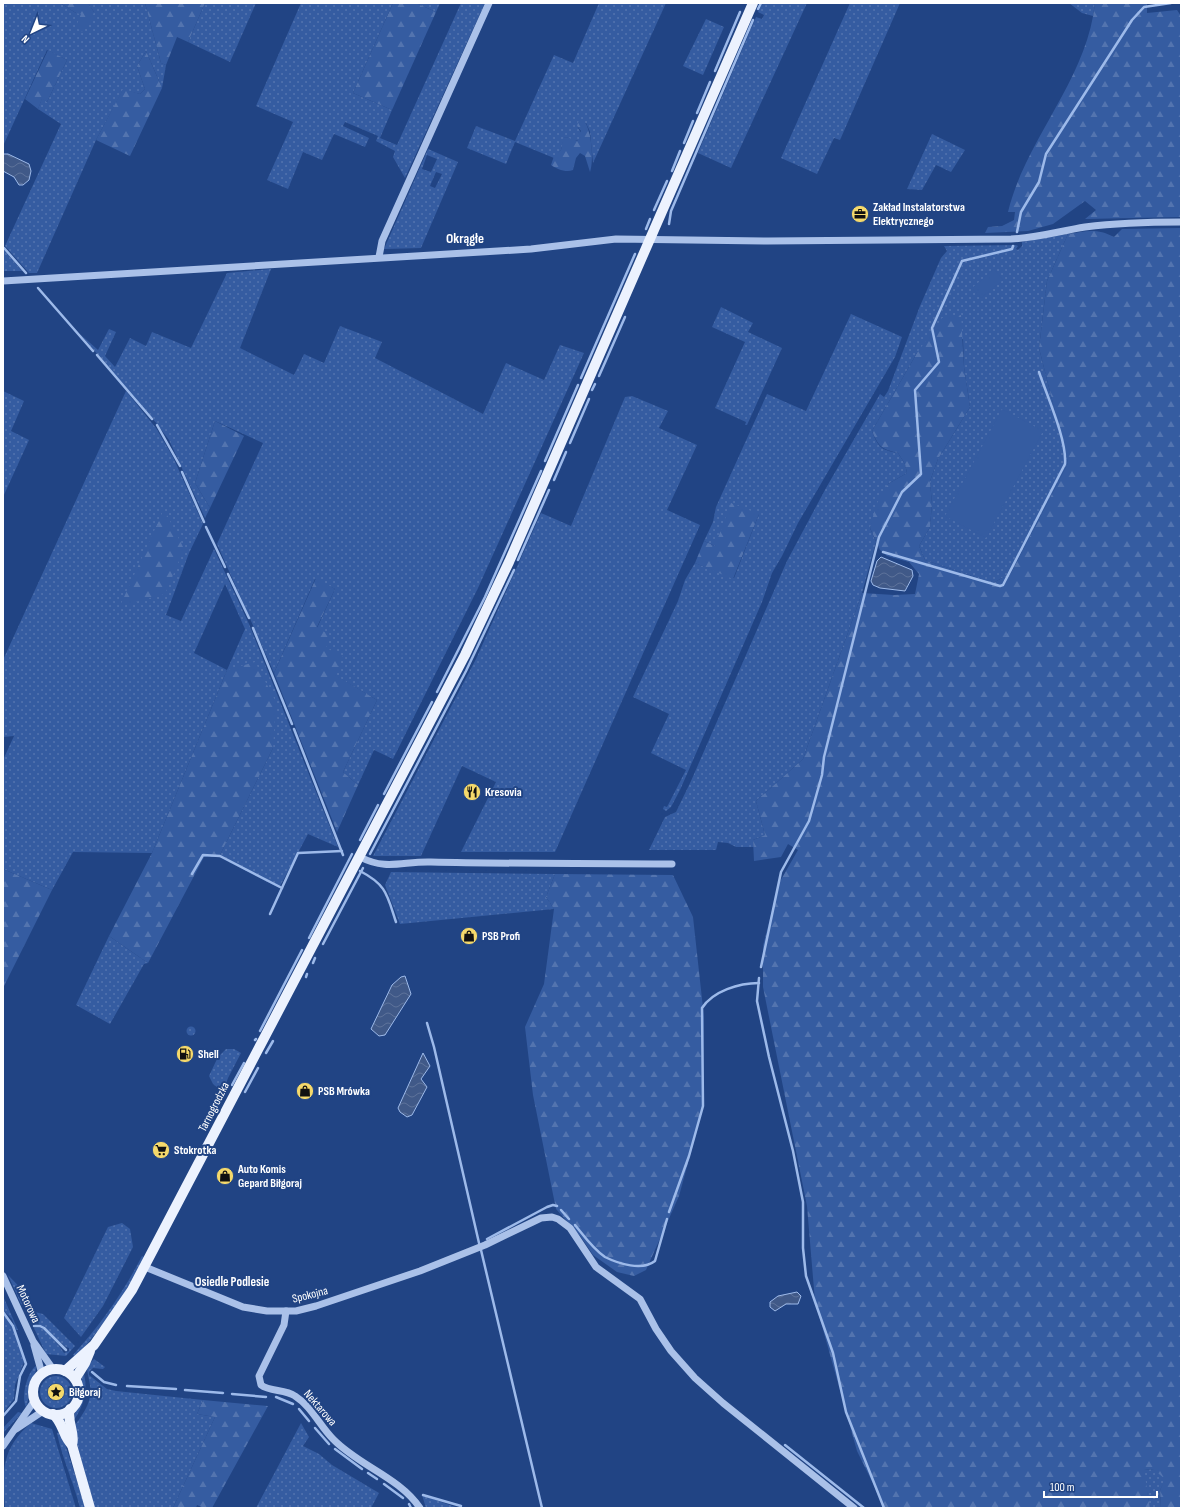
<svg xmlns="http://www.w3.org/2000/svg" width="1184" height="1511" font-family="'Sofia Sans Condensed',sans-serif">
	<defs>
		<pattern id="grass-dots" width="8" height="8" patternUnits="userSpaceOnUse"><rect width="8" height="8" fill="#355ca1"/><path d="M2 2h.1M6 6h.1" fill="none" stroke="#5374af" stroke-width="1.8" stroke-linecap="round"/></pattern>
		<pattern id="forest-firs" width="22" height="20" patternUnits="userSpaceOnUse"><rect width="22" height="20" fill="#355ca1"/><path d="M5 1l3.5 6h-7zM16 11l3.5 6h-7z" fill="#5374af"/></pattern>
		<pattern id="water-waves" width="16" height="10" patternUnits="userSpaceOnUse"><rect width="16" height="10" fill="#405988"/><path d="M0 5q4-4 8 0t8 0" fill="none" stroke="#5d729a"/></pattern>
	</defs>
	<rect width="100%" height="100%" fill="#214484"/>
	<g fill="url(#grass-dots)" fill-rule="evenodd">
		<path d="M3,3H60L76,13L94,12L88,3H145L161,63L166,65L162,88L146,51L137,66L145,89L140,94L123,90L96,140L37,273H29L5,246L61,124L38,109L42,98L47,102L67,60L47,50L3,146Z"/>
		<path d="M205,3H256L230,62L188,42Z"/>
		<path d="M301,3H393L353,93L392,110L380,138L397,145L461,3H485L405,178L393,157L395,151L376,141L378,136L345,122L343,126L369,138L365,147L334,134L322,160L303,152L288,189L267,180L293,122L256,106Z"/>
		<path d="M416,3H440L436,12Z"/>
		<path d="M599,3H666L593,163L590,132L586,123L577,126L582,134L580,140L574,141L566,137L564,138L561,150L554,158L515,142L506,164L467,148L476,126L515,141L554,55L573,63Z"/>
		<path d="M762,3H807L731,168L698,153L756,17L762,19L764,15L758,12Z"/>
		<path d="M850,3H900L840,140L834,138L817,174L781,158Z"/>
		<path d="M1069,3H1095L1093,16L1082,13Z"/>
		<path d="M706,19L724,27L703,75L683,66Z"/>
		<path d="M932,134L965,150L951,172L936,165L922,190L907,189Z"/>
		<path d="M428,149L458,162L421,248L384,249ZM427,155L437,159L431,172L422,169ZM436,172L442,174L435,188L430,186Z"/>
		<path d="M1068,234L1047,281L1039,348L1068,463L1011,573L993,583L925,560L919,546L930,527L932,504L930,481L938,459L970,407L964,367L963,339L917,353L872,431C878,447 881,450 898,453L905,464L907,473L888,484L870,528L876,542L862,593L803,759L756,801L765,835L753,840V847H736L728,843L718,842L716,850H649L665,817L676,812L691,781L787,561L826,488L880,394L884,397L888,391L920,306L941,258L947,251L944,246L1016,245L1018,246L1016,249L1018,250L1022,246V242Z"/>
		<path d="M4,250L22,271H3Z"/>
		<path d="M271,269L240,348L294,375L304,354L324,363L340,326L382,342L375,358L483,414L506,363L544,380L560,345L584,353L478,588L393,759L374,750L358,785L343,772L377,700L334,675L317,628L335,589L315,579L274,673L217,544L263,443L215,421L195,483L210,508L205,518L169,440L157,424L80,334L98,350L109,329L116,332L105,356L115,367L130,338L146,346L152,332L191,348L227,273Z"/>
		<path d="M721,307L753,323L748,332L782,348L747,425H745L746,422L715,408L745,342L712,327Z"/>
		<path d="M851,314L902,337L895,357L798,523L782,556L772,573L762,602L680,790L671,807L666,811L663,809L664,806L667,807L686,770L651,753L669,714L633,697L678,601L685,580L695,563L734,578L759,514L715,546L704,541L713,522L716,507L767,394L806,411Z"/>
		<path d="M3,391L24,401L11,431L29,440L3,497Z"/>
		<path d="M126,391L156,428L173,457L203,524L189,553L166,615L181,621L214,549L249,624L338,847L308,834L279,888L219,857L273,748L227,670L152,853L73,852L52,890L3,869V760L14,736L3,737V660ZM225,584L245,629L227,670L194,653Z"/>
		<path d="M632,396L668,411L659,428L697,445L667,510L700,525L555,852H461L496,782L462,766L421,856H373L476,659L541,513L571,526L625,397Z"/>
		<path d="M391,872L555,874L546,897L554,909L400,924L385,885Z"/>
		<path d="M109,936L148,963L144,964L110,1024L76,1005Z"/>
		<circle cx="191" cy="1031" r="4.5"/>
		<path d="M226,1049H234L241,1053L228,1078L223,1092L213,1084L209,1076L217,1059L219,1060L220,1057L219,1056Z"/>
		<path d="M122,1223L130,1229L133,1247L103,1306L81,1337L64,1318L108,1227Z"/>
		<path d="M142,1256L146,1258C126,1294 103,1326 76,1357L73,1355C101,1324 123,1293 142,1256Z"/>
		<path d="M8,1275L29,1297L31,1302L27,1307L21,1304Z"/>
		<path d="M3,1296L18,1330H16L12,1319L3,1310Z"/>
		<path d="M35,1312L43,1314L75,1346L66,1356L46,1354L34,1328L42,1327L60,1347L64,1353L69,1351V1348L66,1347L38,1323L32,1325L30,1317Z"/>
		<path d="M3,1314L12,1326L24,1362L15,1385L14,1399L3,1413Z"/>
		<path d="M94,1359L105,1367L103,1369L93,1368L89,1372V1375L107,1389L116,1391L203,1400L197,1414L215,1417L173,1508H94L77,1444L75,1425C84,1413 93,1400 90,1385C89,1379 87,1373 87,1366Z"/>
		<path d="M36,1366C37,1373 32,1377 30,1384C27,1392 30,1399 26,1407C21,1397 27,1372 36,1366Z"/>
		<path d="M84,1374C88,1391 84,1405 74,1420C74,1410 81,1405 82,1396C83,1388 79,1380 84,1374Z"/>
		<circle cx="56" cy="1392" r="16"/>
		<path d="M18,1412L22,1413L3,1433V1428Z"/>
		<path d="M31,1423L52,1429L76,1508H5C2,1471 1,1449 31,1423Z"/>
		<path d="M301,1423L309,1437L303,1446L319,1454L332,1465L379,1493L371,1508H256Z"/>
		<path d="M61,1432L86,1508H80C74,1483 62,1458 57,1433Z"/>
		<path d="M1154,1469L1166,1479L1160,1490L1161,1508H1150L1143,1470Z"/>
		<path d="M422,1495L458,1508H426Z"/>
	</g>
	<g fill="url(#forest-firs)">
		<path d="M60,3H88L94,12L89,23L82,32L76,27L81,14L76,13Z"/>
		<path d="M145,3H205L188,42L177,37L166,65L161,63Z"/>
		<path d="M393,3H416L436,12L392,110L353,93Z"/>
		<path d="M1095,3H1147V13L1177,10L1181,16V217L1085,219L1096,210L1085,201L1053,224L1028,231L985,233L988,227L1002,226L1014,220L1015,212H1008C1026,138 1087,80 1095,3Z"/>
		<path d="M48,50L67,60L47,102L42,99L38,109L25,99Z"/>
		<path d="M146,51L162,88L130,156L96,140L123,89L140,94L145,89L137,66Z"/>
		<path d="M579,120L584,121C592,130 594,162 590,172L585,156L580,153L576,158L573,170C566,173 557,169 551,165L554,156L561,150L563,138L566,137L577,141L581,137V131L577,126Z"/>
		<path d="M1181,228V1508H1161L1160,1490L1165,1479L1153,1469L1144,1470L1150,1508H885L857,1451L815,1301L807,1206L763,987V946L779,883L798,850L788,844L781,857L754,861L753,840L765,835L756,801L803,759L862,593L894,595L915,594L919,574L909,562L887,556L880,550L870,528L876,505L888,484L907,473L905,464L898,453C881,449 879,447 872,431L917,353L942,318L961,315L964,367L970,407L938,459L930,481L932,504L930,527L919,546L925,560L993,583L1011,573L1068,463L1039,348L1047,281L1068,234C1086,231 1097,228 1114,237L1122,229Z"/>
		<path d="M215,421L244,436L210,508L195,483Z"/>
		<path d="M731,503L759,514L733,579L695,563L704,541L715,546Z"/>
		<path d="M164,509L184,549L165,594L120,606Z"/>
		<path d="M316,578L335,589L317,627L331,636L326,648L343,656L335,675L377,700L343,772L358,785L337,832L274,673Z"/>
		<path d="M255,662L276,702L273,748L219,857H204L148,963L109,936L152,853L227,670Z"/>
		<path d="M3,869L52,890L3,988Z"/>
		<path d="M555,874L673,875L693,917L704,1017L703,1108L679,1196L646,1270L634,1276L617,1272L593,1255L581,1237L556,1209L533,1095L525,1027L544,984L554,909L546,897Z"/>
		<path d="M203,1400L268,1406L212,1508H204L197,1505L196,1508H173L215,1417L197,1414Z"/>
	</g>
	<g fill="#355ca1">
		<path d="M994,269L1003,280L981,298L972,288Z"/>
		<path d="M1002,409L1043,431L986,538L945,516Z"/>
	</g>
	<g fill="url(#water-waves)" stroke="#9dbaea">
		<path d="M3,154H8L29,164L31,171L29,180L23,185H19L14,177L3,171Z"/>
		<path d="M881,557L912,570L913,576L905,591L880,588L873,585L871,581L877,561Z"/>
		<path d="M405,976L411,994L385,1035L379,1036L371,1029L392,985L401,977Z"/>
		<path d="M423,1053L430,1066L421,1079L427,1087L412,1115L407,1117L400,1112L398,1108Z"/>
		<path d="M797,1292L801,1296L798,1304H786L775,1311L770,1307V1302L778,1296Z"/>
	</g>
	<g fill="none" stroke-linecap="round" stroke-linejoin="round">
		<g stroke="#9dbaea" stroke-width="2.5">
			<path d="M758,9L761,3"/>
			<path d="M715,71L740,12"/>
			<path d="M697,113L710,82"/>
			<path d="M684,143L693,121"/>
			<path d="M672,171L680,151"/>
			<path d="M654,210L667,181"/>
			<path d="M669,224L671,211L753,20"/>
			<path d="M646,229L650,219"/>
			<path d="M1017,232L1021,212L1039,182L1046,154L1132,20L1144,7L1171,3"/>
			<path d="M4,248L26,273"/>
			<path d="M38,288L93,351"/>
			<path d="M97,355L152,419"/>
			<path d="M599,376L625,317"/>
			<path d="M581,378L635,254"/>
			<path d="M592,390L595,384"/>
			<path d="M157,425L180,466"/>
			<path d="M570,443L589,399"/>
			<path d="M545,461L578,385"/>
			<path d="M182,472L204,522"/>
			<path d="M554,480L566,452"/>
			<path d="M206,527L225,567"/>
			<path d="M883,552L1000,586L1003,585L1065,464C1067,440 1047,396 1039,372"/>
			<path d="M518,560L549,490"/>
			<path d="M228,574L249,618"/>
			<path d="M253,628L292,724"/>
			<path d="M437,692L485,597L541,471"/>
			<path d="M294,729L343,855"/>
			<path d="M384,794L432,702"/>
			<path d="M360,840L378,805"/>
			<path d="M370,854L466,671L514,570"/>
			<path d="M360,871C387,885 387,895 396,922"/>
			<path d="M192,874L203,855L220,856L282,888"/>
			<path d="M270,914L298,853L342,851"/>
			<path d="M309,938L352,854"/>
			<path d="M323,944L363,868"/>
			<path d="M313,963L315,958"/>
			<path d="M761,967L781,872L809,821L822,775L824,757L879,537L902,492L921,474L915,390L939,362L932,328L962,261L1012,249L1013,246"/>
			<path d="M306,977L307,974"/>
			<path d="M759,978L757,1001L769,1057L793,1151L803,1202V1248L806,1276L833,1353L846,1412L884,1508"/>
			<path d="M427,1023L434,1047L479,1243"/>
			<path d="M260,1031L302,950"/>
			<path d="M255,1040L256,1039"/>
			<path d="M266,1053L273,1041"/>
			<path d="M232,1085L244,1063"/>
			<path d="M245,1092L258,1068"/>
			<path d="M561,1210L569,1219"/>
			<path d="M669,1212L689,1156L703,1106L702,1008C713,991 739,983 759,983"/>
			<path d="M575,1225C584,1236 593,1249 605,1257C619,1264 642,1271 655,1261L667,1219"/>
			<path d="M487,1239L547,1207L553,1205L557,1206"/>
			<path d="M481,1250L542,1508"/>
			<path d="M3,1312L13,1326L26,1364L20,1376L16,1401L3,1416"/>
			<path d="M34,1326H40L44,1328L66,1350"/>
			<path d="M92,1372L104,1382L116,1385"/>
			<path d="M127,1386L176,1389"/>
			<path d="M185,1390L223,1393"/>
			<path d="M232,1394L266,1397"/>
			<path d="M276,1397L293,1404"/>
			<path d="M299,1409L309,1421"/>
			<path d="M315,1428L329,1444"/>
			<path d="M785,1445L864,1508"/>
			<path d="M335,1449L362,1469"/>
			<path d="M368,1473L377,1479"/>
			<path d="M384,1484L403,1498"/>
			<path d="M423,1495L461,1506"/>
			<path d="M409,1504L411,1508"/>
		</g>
		<g stroke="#aac1e9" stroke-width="7">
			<path d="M379,257L382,241L489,3"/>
			<path d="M3,281L531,249L616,239L768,241L1011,239C1037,238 1060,231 1085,227C1117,223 1149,222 1181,222"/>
			<path d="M360,857C387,871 403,861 431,862C511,864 591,863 672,864"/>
			<path d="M145,1267L243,1307L267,1311H296L316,1306L420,1271L485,1245L541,1218L552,1217L558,1219L570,1228L596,1267L640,1299L656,1329L671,1351L695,1378L723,1403L854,1508"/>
			<path d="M3,1276L33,1341L53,1369"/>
			<path d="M286,1311L284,1325L259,1376L261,1385C270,1392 285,1389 295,1396C311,1406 320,1426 333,1439C359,1466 399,1477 420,1508"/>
			<path d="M34,1345L42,1374"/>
			<path d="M16,1429L43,1411"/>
			<path d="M3,1446L35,1400"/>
		</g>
		<g stroke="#ecf2fe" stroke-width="10">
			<circle cx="56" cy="1392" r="23"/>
			<path d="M65,1371L94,1345L132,1290L465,655L509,562L753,3"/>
			<path d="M75,1379L85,1363L90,1351"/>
			<path d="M70,1409C66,1421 76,1434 72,1445L90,1508"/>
			<path d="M53,1414C63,1422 63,1437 72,1445"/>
		</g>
	</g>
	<defs>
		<symbol id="office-disc" viewBox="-11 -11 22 22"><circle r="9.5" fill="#f5d96b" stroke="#214484"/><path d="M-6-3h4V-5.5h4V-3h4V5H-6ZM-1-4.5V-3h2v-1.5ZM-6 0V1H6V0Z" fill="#111"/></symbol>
		<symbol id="restaurant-disc" viewBox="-11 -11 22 22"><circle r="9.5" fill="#f5d96b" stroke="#214484"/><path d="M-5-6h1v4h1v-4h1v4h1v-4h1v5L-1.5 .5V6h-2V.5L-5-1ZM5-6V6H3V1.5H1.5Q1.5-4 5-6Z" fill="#111"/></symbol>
		<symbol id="shop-disc" viewBox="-11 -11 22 22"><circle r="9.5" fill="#f5d96b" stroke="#214484"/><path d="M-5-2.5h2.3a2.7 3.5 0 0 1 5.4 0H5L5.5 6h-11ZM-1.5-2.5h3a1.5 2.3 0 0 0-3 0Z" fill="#111"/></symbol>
		<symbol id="fuel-disc" viewBox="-11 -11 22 22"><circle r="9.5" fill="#f5d96b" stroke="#214484"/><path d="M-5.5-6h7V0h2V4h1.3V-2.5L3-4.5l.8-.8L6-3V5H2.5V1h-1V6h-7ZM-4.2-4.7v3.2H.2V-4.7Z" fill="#111"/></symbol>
		<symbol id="supermarket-disc" viewBox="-11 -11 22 22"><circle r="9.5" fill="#f5d96b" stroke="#214484"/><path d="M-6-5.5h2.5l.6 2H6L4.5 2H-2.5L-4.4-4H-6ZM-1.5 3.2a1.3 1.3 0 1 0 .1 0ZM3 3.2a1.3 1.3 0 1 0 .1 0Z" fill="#111"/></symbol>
		<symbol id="sight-disc" viewBox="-11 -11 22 22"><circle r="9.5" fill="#f5d96b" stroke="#214484"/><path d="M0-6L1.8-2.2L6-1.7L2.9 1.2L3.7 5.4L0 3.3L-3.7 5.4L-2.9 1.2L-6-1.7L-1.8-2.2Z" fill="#111"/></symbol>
	</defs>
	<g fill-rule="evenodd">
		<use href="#office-disc" x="850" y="204" width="20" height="20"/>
		<use href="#restaurant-disc" x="462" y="782" width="20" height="20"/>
		<use href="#shop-disc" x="459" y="926" width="20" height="20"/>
		<use href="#fuel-disc" x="175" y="1044" width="20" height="20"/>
		<use href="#shop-disc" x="295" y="1081" width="20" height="20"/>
		<use href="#supermarket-disc" x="151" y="1140" width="20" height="20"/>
		<use href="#shop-disc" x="215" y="1166" width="20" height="20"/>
		<use href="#sight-disc" x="46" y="1382" width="20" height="20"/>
	</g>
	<g text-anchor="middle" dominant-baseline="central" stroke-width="4" stroke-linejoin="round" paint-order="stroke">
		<g font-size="12" font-weight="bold" fill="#fff" stroke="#214484" text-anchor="start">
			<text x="873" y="207">Zakład Instalatorstwa<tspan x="873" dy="14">Elektrycznego</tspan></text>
			<text x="485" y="792">Kresovia</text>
			<text x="482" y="936">PSB Profi</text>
			<text x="198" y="1054">Shell</text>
			<text x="318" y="1091">PSB Mrówka</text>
			<text x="174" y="1150">Stokrotka</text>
			<text x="238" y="1169">Auto Komis<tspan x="238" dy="14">Gepard Biłgoraj</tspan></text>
			<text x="69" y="1392">Biłgoraj</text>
		</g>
		<g font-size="12" fill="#fff" stroke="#214484">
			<text transform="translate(214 1107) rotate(-63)">Tarnogrodzka</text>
			<text transform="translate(310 1295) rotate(-14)">Spokojna</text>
			<text transform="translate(28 1304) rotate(65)">Motorowa</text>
			<text transform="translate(320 1408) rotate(49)">Nektarowa</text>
		</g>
		<g font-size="13" font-weight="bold" fill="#fff" stroke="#214484">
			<text x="232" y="1282">Osiedle Podlesie</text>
		</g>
		<g font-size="14" font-weight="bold" fill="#fff" stroke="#214484">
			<text x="465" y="238">Okrągłe</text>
		</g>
	</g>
	<rect width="1184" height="1511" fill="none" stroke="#ffffff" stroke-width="8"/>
	<g transform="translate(32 32) rotate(223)" stroke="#214484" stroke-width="3" paint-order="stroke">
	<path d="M0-3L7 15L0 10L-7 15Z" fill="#ffffff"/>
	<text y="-6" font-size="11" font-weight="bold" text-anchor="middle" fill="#ffffff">N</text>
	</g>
	<path d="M1044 1491v6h113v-6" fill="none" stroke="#ffffff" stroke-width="2"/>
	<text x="1050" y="1491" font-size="12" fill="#ffffff" stroke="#214484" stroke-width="3" paint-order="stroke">100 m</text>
</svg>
